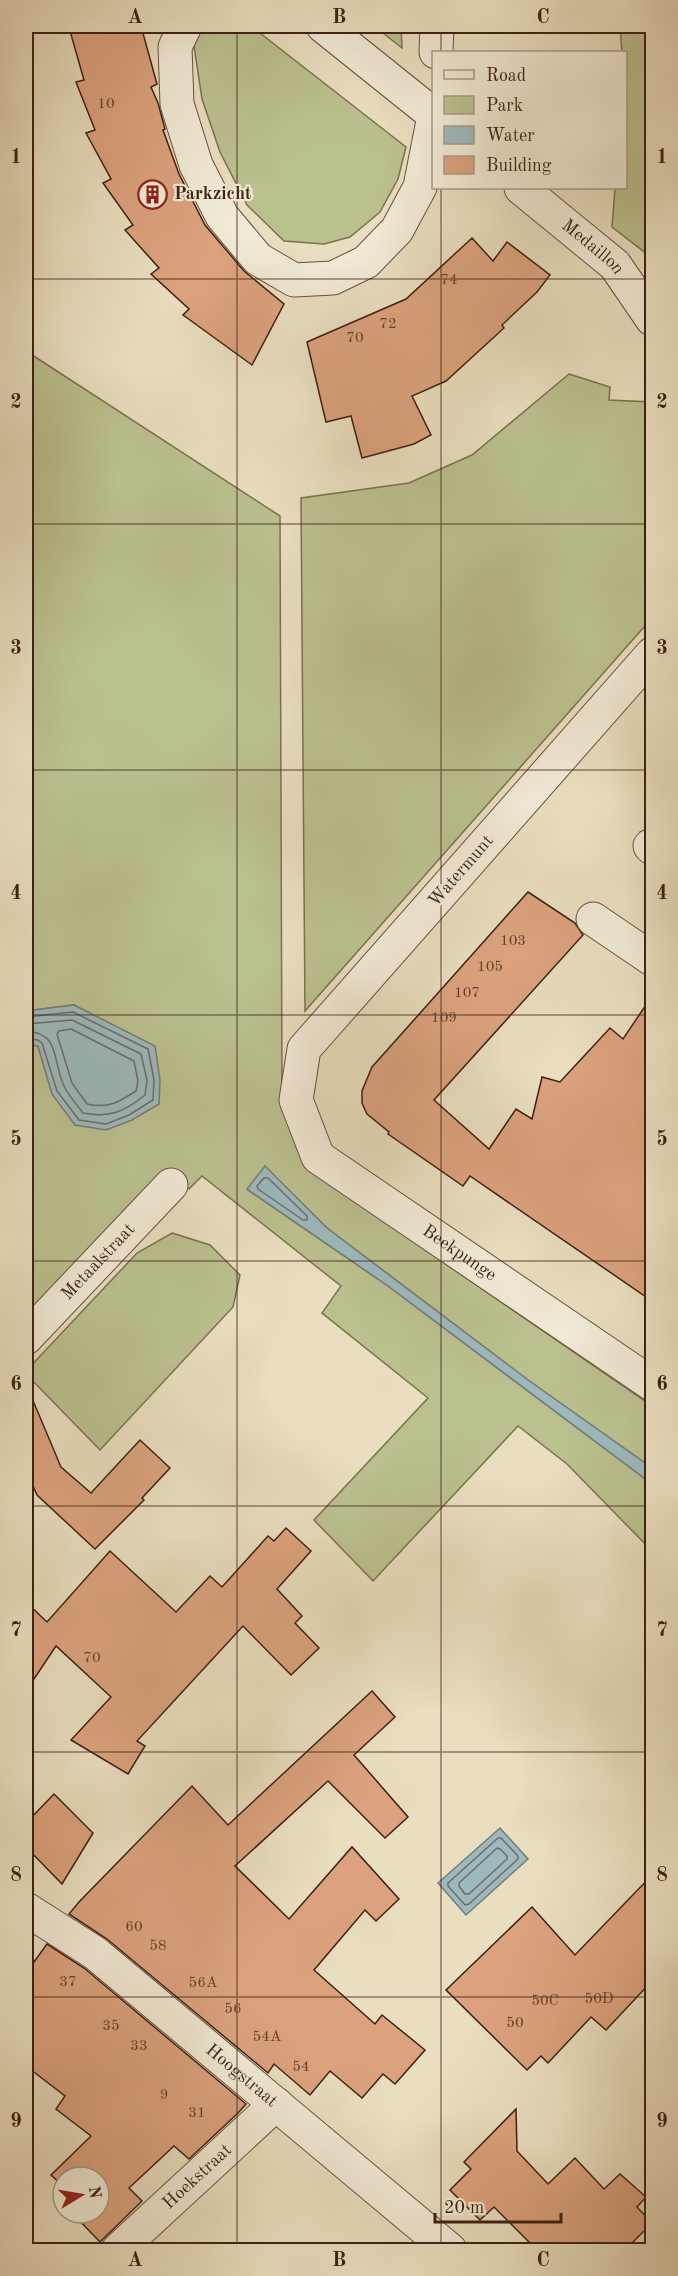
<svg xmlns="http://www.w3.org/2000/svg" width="678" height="2276" font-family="'Old Standard TT',serif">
	<rect width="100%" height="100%" fill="#e9debf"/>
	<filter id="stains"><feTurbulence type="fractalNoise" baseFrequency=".00333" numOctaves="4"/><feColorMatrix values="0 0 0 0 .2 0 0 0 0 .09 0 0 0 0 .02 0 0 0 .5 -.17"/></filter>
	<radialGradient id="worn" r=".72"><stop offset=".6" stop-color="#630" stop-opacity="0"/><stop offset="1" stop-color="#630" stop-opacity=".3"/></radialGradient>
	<g fill="#bbc08f" stroke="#7c7051" stroke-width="1.5">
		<path d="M199,26H251L406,147L398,179L380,212L350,237L324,244L284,241L247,205L220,152L202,99L194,46Z"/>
		<path d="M374,26H401L402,48Z"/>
		<path d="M620,26H652V258L612,227L615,188H626V52H622Z"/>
		<path d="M26,351L280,516L282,1089L287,1119L297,1149L321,1178L652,1406V1468L528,1380L327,1228L265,1167L248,1190L388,1286L652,1484V1551L567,1464L518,1426L373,1581L314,1520L428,1398L322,1313L341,1286L202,1176L189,1189L167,1173L26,1316V1044L38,1046L52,1093L74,1005L26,1011Z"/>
		<path d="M569,374L610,387L609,400L652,402V618L305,1011L301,498L409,483L472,455Z"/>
		<path d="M172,1233L210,1245L240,1275L233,1307L100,1450L26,1374V1371L137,1253Z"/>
	</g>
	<g fill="#9db9bd" stroke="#777c79" stroke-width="1.5">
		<path d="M74,1005L155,1046L160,1080L159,1104L132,1120L106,1130L75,1125L52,1094L38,1046L26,1044V1011Z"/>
		<path d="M265,1166L327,1228L528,1380L652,1468V1484L388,1286L247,1189Z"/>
		<path d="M500,1828L528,1859L466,1915L438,1883Z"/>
	</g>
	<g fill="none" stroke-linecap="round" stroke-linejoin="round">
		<g stroke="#6d6c68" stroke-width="1.5">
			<path d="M26,1017L73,1012L148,1049L154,1080L153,1100L129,1115L106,1124L79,1120L57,1091L42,1043L38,1040L26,1039"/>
			<path d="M26,1024L72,1020L141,1054L147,1080L145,1095C124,1112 110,1118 83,1113C77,1105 68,1095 64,1086C52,1061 61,1033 26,1031"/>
			<path d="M71,1029L134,1061L138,1081L136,1091C119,1102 108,1109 87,1104L72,1083L57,1034L59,1031Z"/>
			<path d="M264,1178H268L307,1216V1220H303L258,1189L257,1186Z"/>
			<path d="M498,1838H501L518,1856V1859L469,1904L465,1905L448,1886V1883Z"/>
			<path d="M497,1848L500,1849L507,1856V1859L469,1894H465L459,1886V1883Z"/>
		</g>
	</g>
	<g fill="#dba27d" stroke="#3d2013" stroke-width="1.5">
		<path d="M78,26H141L157,84L151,87L158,103L165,129L163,130L179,174L205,225L244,271L284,304L252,365L183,315L189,309L151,274L159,268L125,230L133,225L103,183L111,179L86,133L95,130L76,82L84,80L70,31L79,30Z"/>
		<path d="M472,238L493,261L507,242L550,275L537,292L502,325L504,328L446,381L412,396L431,435L414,444L362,458L351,416L326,422L307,342L406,299Z"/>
		<path d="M528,892L575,923L583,935L434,1100L489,1149L516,1109L532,1119L542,1077L560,1082L610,1028L623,1039L652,996V1301L470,1176L463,1186L388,1134L389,1132L367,1114L362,1103V1091L372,1067Z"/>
		<path d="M26,1384L61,1467L91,1493L140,1440L170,1468L142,1498L144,1500L95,1549L37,1495L26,1470Z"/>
		<path d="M286,1528L311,1551L277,1589L302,1616L295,1623L319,1648L291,1675L243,1626L137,1741L145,1746L128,1774L71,1740L111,1697L56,1646L26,1691V1602L47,1622L110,1551L176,1612L210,1576L222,1587L268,1536L274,1541Z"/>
		<path d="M372,1691L395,1717L354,1755L408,1817L385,1838L328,1781L235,1866L289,1919L352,1847L399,1899L376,1921L365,1910L314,1970L375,2024L382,2015L425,2050L395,2084L383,2074L362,2098L330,2071L310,2095L274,2064L268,2073L107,1939L69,1914L79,1902L192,1786L228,1825Z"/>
		<path d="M54,1794L93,1833L62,1884L26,1847V1823Z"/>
		<path d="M652,1875V1981L606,2030L591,2017L548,2063L541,2056L527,2070L446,1990L532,1907L575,1955Z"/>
		<path d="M47,1944L84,1968L246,2104L238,2113L189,2159L174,2146L129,2188L142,2201L100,2242L72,2213H99V2177H63V2186L51,2175L91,2136L56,2109L65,2096L26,2066V1973Z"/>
		<path d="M516,2109L517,2151L548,2184L575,2158L604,2189L620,2174L646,2197L637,2207L652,2223L625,2250H537L494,2207L480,2220L450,2190L471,2169L464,2162Z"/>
	</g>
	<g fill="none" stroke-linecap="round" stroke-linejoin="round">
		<defs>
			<g id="minor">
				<path d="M185,26L175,47L177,104L196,165L222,216L258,259L294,280L333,278L366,262L397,230L420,187L434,116"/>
				<path d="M323,26L434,115"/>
				<path d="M436,52L437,26"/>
				<path id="s1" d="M521,188L615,265L652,319"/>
				<path id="s2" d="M652,654L304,1049L296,1100L318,1157L652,1384"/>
				<path d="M650,846L652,848"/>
				<path d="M593,919L652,959"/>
				<path id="s3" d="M26,1338L171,1185"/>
				<path id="s4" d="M26,1909L95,1953L450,2250"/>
				<path id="s5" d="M118,2250L276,2104"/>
			</g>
		</defs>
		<use href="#minor" stroke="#68503e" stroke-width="35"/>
		<use href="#minor" stroke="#f1ead5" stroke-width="33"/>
	</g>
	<path fill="none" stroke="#3d2013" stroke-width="1.5" stroke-opacity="0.55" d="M237,26V2250M441,26V52M441,188V2250M26,279H652M26,524H652M26,770H652M26,1015H652M26,1261H652M26,1506H652M26,1752H652M26,1997H652"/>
	<defs>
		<symbol id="building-ring" viewBox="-11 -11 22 22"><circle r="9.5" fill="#f1ead5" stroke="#8f2418" stroke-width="1.5"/><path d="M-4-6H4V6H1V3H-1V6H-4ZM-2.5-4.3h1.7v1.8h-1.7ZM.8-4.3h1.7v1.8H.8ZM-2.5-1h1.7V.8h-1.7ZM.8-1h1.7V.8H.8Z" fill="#8f2418"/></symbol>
	</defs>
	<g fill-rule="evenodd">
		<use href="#building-ring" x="136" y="178" width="33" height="33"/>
	</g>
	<g text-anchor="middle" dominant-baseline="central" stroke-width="4.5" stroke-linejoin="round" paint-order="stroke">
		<g font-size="15" fill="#64402e">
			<text x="106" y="104">10</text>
			<text x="449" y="280">74</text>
			<text x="388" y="324">72</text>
			<text x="355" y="338">70</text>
			<text x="513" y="941">103</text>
			<text x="490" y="967">105</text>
			<text x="467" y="993">107</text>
			<text x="444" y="1018">109</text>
			<text x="92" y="1658">70</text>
			<text x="134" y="1927">60</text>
			<text x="158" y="1946">58</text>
			<text x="68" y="1982">37</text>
			<text x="203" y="1983">56A</text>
			<text x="599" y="1999">50D</text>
			<text x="545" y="2001">50C</text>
			<text x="233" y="2009">56</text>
			<text x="515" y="2023">50</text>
			<text x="111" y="2026">35</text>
			<text x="267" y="2037">54A</text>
			<text x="139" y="2046">33</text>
			<text x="301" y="2067">54</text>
			<text x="164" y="2095">9</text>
			<text x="197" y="2113">31</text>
		</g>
		<g font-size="18" font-weight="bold" fill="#3d2013" stroke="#f1ead5" text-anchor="start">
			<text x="174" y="194">Parkzicht</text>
		</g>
		<g font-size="18" fill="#3d2013" stroke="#f1ead5">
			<text stroke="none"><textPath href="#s1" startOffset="93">Medaillon</textPath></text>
			<text transform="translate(461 871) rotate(-49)">Watermunt</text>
			<text stroke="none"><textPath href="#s2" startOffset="810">Beekpunge</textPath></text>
			<text stroke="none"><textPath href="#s3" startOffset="105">Metaalstraat</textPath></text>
			<text stroke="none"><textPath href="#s4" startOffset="273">Hoogstraat</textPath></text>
			<text stroke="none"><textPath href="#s5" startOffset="108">Hoekstraat</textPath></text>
		</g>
	</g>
	<rect width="678" height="2276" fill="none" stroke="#e9debf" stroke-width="66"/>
	<rect x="432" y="51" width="195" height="138" fill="#f1ead5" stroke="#a99987" stroke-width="1.5"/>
	<rect x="444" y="70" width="30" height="9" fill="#f1ead5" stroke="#a99987" stroke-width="1.5"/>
	<text x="486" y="81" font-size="18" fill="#3d2013">Road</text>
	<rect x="444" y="96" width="30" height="18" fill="#bbc08f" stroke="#a99987" stroke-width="1.5"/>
	<text x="486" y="111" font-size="18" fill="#3d2013">Park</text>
	<rect x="444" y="126" width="30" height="18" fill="#9db9bd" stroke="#a99987" stroke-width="1.5"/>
	<text x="486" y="141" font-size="18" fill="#3d2013">Water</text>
	<rect x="444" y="156" width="30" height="18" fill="#dba27d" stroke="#a99987" stroke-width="1.5"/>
	<text x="486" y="171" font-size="18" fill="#3d2013">Building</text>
	<g transform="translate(81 2195) rotate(79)"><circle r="28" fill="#f1ead5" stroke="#a99987" stroke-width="1.5"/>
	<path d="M0-4.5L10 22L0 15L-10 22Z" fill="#8f2418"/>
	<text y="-9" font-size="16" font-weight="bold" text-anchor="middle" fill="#3d2013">N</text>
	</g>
	<path d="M435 2213v9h126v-9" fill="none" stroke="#3d2013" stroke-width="3"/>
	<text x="444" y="2213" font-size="18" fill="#3d2013" stroke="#f1ead5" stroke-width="4.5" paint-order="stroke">20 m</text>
	<rect x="33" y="33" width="612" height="2210" fill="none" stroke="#3d2013" stroke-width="2"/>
	<g font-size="20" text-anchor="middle" font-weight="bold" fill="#3d2013">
		<text x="135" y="23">A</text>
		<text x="339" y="23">B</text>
		<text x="543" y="23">C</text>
		<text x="16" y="163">1</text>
		<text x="662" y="163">1</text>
		<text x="16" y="408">2</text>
		<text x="662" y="408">2</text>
		<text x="16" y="654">3</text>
		<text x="662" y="654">3</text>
		<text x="16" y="899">4</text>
		<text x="662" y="899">4</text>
		<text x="16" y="1145">5</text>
		<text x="662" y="1145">5</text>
		<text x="16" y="1390">6</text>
		<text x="662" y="1390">6</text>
		<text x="16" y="1636">7</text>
		<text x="662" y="1636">7</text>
		<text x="16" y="1881">8</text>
		<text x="662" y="1881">8</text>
		<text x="16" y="2127">9</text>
		<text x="662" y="2127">9</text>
		<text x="135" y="2266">A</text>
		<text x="339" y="2266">B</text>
		<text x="543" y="2266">C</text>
	</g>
	<rect width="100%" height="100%" filter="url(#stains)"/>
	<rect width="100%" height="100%" fill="url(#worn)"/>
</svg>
